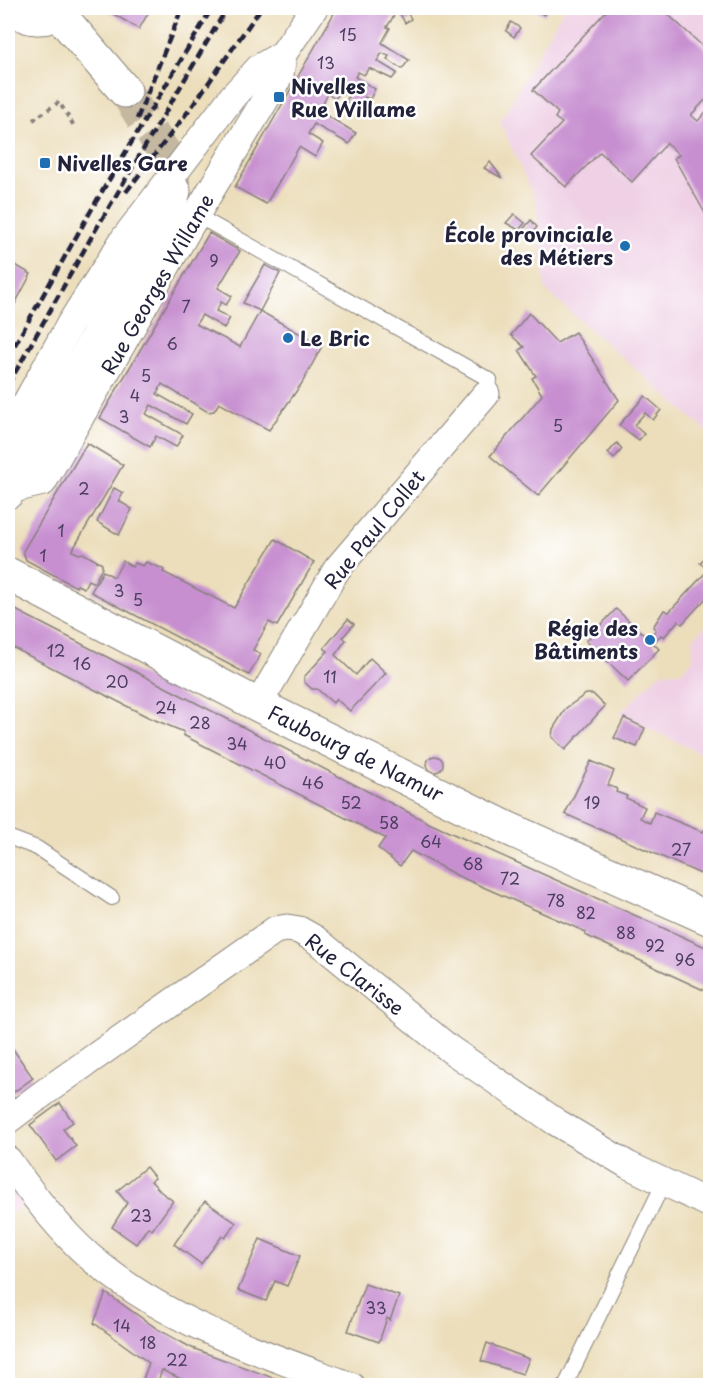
<svg xmlns="http://www.w3.org/2000/svg" width="718" height="1393" font-family="'Playpen Sans',sans-serif">
	<rect width="100%" height="100%" fill="#fff"/>
	<filter id="ink" filterUnits="userSpaceOnUse"><feTurbulence type="fractalNoise" baseFrequency=".0167" numOctaves="2"/><feDisplacementMap in="SourceGraphic" scale="12" xChannelSelector="R" yChannelSelector="G"/><feConvolveMatrix kernelMatrix="1 2 1 2 8 2 1 2 1" color-interpolation-filters="sRGB"/></filter>
	<filter id="wash" filterUnits="userSpaceOnUse"><feTurbulence type="fractalNoise" baseFrequency=".008" numOctaves="4" result="noise"/><feDisplacementMap in="SourceGraphic" scale="24" xChannelSelector="R" yChannelSelector="G"/><feGaussianBlur stdDeviation="1.35" result="paint"/><feColorMatrix in="noise" values="0 0 0 0 0 0 0 0 0 0 0 0 0 0 0 0 0 1.4 0 .05"/><feComposite in="paint" operator="in"/></filter>
	<g filter="url(#wash)">
		<rect width="100%" height="100%" fill="#ecdebb"/>
		<g fill="#efd0e5">
			<path d="M564,8H710V434L545,290L536,202L500,122Z"/>
			<path d="M710,621V758L619,714L661,672H680L693,660V639Z"/>
			<path d="M8,1185L23,1207L8,1215Z"/>
		</g>
		<g id="blocks">
			<g fill="#c78fd0">
				<path d="M103,8H151L139,29Z"/>
				<path d="M337,8H407L406,10L411,19L405,23L400,14L396,12L387,27L390,28L382,43L409,60L402,69L387,59L389,56L382,53L377,61L397,73L392,79L369,68L364,75L358,72L355,77L375,89L370,99L365,97L358,110L346,101L349,96L340,92L335,99L328,94L319,111L356,133L349,144L314,124L308,134L323,143L315,157L299,147L266,204L235,187Z"/>
				<path d="M537,8H549L544,15L536,10Z"/>
				<path d="M609,8H661L710,53V95L691,115L698,121L710,107V222L674,158L679,155L667,143L632,182L600,152L566,187L531,156L562,123L555,118L558,113L533,90Z"/>
				<path d="M511,22L520,28L514,37L506,31Z"/>
				<path d="M490,162L497,171L502,178L484,168Z"/>
				<path d="M514,214L525,223L519,230L506,223Z"/>
				<path d="M531,220L537,227L529,238L521,232Z"/>
				<path d="M209,233L240,251L218,288L232,296L226,305L221,302L216,311L230,318L224,328L202,315L196,324L240,347L260,311L322,346L302,383L269,430L219,403L214,411L208,412L162,384L157,394L192,414L186,424L151,405L146,414L183,435L176,447L156,436L150,447L100,418Z"/>
				<path d="M8,261L31,274L8,317Z"/>
				<path d="M265,265L280,273L260,311L243,303Z"/>
				<path d="M529,313L557,343L575,332L619,400L538,496L490,456L542,395L532,378L536,376L519,350L524,347L511,335Z"/>
				<path d="M645,396L661,410L653,420L645,413L634,425L644,434L639,440L619,425Z"/>
				<path d="M87,443L123,465L72,551L79,554L83,553L102,564V568L94,583L88,580L84,588L77,585L76,587L26,560L23,551Z"/>
				<path d="M617,443L622,449L614,459L608,453Z"/>
				<path d="M114,488L123,493L119,501L132,509L119,535L97,522Z"/>
				<path d="M275,539L314,562L277,626L269,622L253,650L261,654L249,675L91,592L103,571L114,577L123,561L132,567L135,563L143,566L146,562L161,568L164,570L163,572L234,608Z"/>
				<path d="M710,551V594L682,624L678,621L664,637L661,635L653,643L659,649L628,681L586,641L616,609L648,638L656,630L653,627L664,610L669,612L708,570L700,563Z"/>
				<path d="M8,606L431,824L710,949V993L585,935L586,932L458,876L411,851L400,866L378,848L385,838L183,735L184,732L148,717L8,645Z"/>
				<path d="M348,619L354,624L343,637L346,640L335,655L356,675L370,658L386,673L350,711L336,699L333,703L317,689H312L304,682V677L328,651L324,648Z"/>
				<path d="M586,694H593L605,706L565,750L552,737L553,729L566,708Z"/>
				<path d="M624,718L645,728L637,747L614,738Z"/>
				<circle cx="435" cy="764" r="8"/>
				<path d="M591,761L614,771L608,785L617,789L616,792L627,796L626,798L645,807L640,818L650,823L654,812L703,832L704,830L710,833V878L565,814Z"/>
				<path d="M11,1046L33,1078L8,1096V1049Z"/>
				<path d="M60,1103L73,1122L63,1129L76,1146L56,1161L30,1125Z"/>
				<path d="M146,1167L155,1178L151,1181L161,1192L173,1201L152,1230L148,1227L136,1244L112,1227L127,1203L117,1191Z"/>
				<path d="M205,1201L236,1223L225,1238L222,1236L201,1264L174,1244Z"/>
				<path d="M260,1239L300,1256L287,1286L275,1281L266,1301L238,1290Z"/>
				<path d="M365,1284L399,1296L390,1320L387,1318L379,1342L348,1331Z"/>
				<path d="M106,1293L159,1330L192,1348L295,1386H196L162,1370L157,1384L143,1379L149,1363L94,1323Z"/>
				<path d="M487,1343L529,1359L523,1374L481,1361Z"/>
			</g>
		</g>
	</g>
	<g filter="url(#ink)">
		<use href="#blocks" fill-opacity="0" stroke="#87807b" stroke-width="1.5"/>
		<g fill="none" stroke-linecap="round" stroke-linejoin="round">
			<path stroke="#c4b8a1" stroke-width="33" stroke-dasharray="33 16" stroke-linecap="butt" d="M125,91L168,158L173,172L174,191"/>
			<defs>
				<g id="lane">
					<path d="M196,215L490,380L486,394"/>
					<path d="M8,837L37,848L112,898"/>
					<path d="M565,1386L664,1182"/>
				</g>
				<g id="street">
					<path d="M8,445L17,419L70,324L124,239L233,96L259,68L283,54"/>
					<path d="M8,478L9,490L43,482L196,215L280,75L283,54L314,8"/>
					<path d="M258,705L337,569L486,394"/>
					<path d="M8,1120L45,1092L275,930L287,928L299,930L315,939L451,1050L556,1122L628,1165L710,1204"/>
					<path d="M8,1160C33,1196 66,1239 101,1266C174,1325 264,1354 351,1386"/>
				</g>
				<g id="secondary">
					<path d="M14,8C29,22 49,21 64,8"/>
					<path d="M58,13L125,91"/>
					<path d="M8,492L143,257L169,209L174,191"/>
					<path d="M8,574L258,705L507,828L710,919"/>
				</g>
			</defs>
			<use href="#lane" stroke="#87807b" stroke-width="16"/>
			<use href="#street" stroke="#87807b" stroke-width="29"/>
			<use href="#secondary" stroke="#87807b" stroke-width="35"/>
			<path stroke="#87807b" stroke-width="4" stroke-dasharray="4.5 4.5" stroke-linecap="butt" d="M33,120L59,102L74,126"/>
			<use href="#lane" stroke="#fff" stroke-width="14"/>
			<use href="#street" stroke="#fff" stroke-width="27"/>
			<use href="#secondary" stroke="#fff" stroke-width="33"/>
			<g stroke="#22223b" stroke-width="4.5" stroke-dasharray="9 4.5" stroke-linecap="butt">
				<path d="M137,119L182,8"/>
				<path d="M126,192L193,105L261,8"/>
				<path d="M8,357L97,200L212,8"/>
				<path d="M8,385L92,236L227,8"/>
			</g>
		</g>
	</g>
	<g fill="#1f6fb2" stroke="#fff" stroke-width="2">
		<rect x="273" y="91" width="12" height="12" rx="3"/>
		<rect x="39" y="157" width="12" height="12" rx="3"/>
		<circle cx="625" cy="246" r="6"/>
		<circle cx="288" cy="338" r="6"/>
		<circle cx="650" cy="640" r="6"/>
	</g>
	<g text-anchor="middle" dominant-baseline="central" stroke-width="5" stroke-linejoin="round" paint-order="stroke">
		<g font-size="16" fill="#4b3d60">
			<text x="348" y="34">15</text>
			<text x="326" y="62">13</text>
			<text x="214" y="260">9</text>
			<text x="186" y="306">7</text>
			<text x="172" y="343">6</text>
			<text x="146" y="375">5</text>
			<text x="135" y="395">4</text>
			<text x="124" y="416">3</text>
			<text x="558" y="425">5</text>
			<text x="84" y="488">2</text>
			<text x="61" y="530">1</text>
			<text x="43" y="555">1</text>
			<text x="119" y="590">3</text>
			<text x="138" y="599">5</text>
			<text x="56" y="650">12</text>
			<text x="82" y="663">16</text>
			<text x="330" y="676">11</text>
			<text x="117" y="681">20</text>
			<text x="166" y="707">24</text>
			<text x="200" y="722">28</text>
			<text x="237" y="743">34</text>
			<text x="275" y="762">40</text>
			<text x="313" y="782">46</text>
			<text x="351" y="802">52</text>
			<text x="592" y="802">19</text>
			<text x="389" y="822">58</text>
			<text x="431" y="841">64</text>
			<text x="681" y="849">27</text>
			<text x="473" y="863">68</text>
			<text x="510" y="878">72</text>
			<text x="556" y="900">78</text>
			<text x="586" y="912">82</text>
			<text x="626" y="932">88</text>
			<text x="655" y="945">92</text>
			<text x="685" y="959">96</text>
			<text x="141" y="1215">23</text>
			<text x="376" y="1307">33</text>
			<text x="122" y="1325">14</text>
			<text x="148" y="1342">18</text>
			<text x="177" y="1359">22</text>
		</g>
		<g font-size="20" font-weight="bold" fill="#22223b" stroke="#fff" text-anchor="start">
			<text x="291" y="86">Nivelles<tspan x="291" dy="23">Rue Willame</tspan></text>
			<text x="57" y="163">Nivelles Gare</text>
			<text x="613" y="234" text-anchor="end">École provinciale<tspan x="613" dy="23">des Métiers</tspan></text>
			<text x="300" y="338">Le Bric</text>
			<text x="638" y="628" text-anchor="end">Régie des<tspan x="638" dy="23">Bâtiments</tspan></text>
		</g>
		<g font-size="20" fill="#22223b" stroke="#fff">
			<text transform="translate(157 284) rotate(-60)">Rue Georges Willame</text>
			<text transform="translate(374 529) rotate(-51)">Rue Paul Collet</text>
			<text transform="translate(356 753) rotate(26)">Faubourg de Namur</text>
			<text transform="translate(355 974) rotate(38)">Rue Clarisse</text>
		</g>
	</g>
	<rect width="718" height="1393" fill="none" stroke="#fff" stroke-width="30"/>
</svg>
